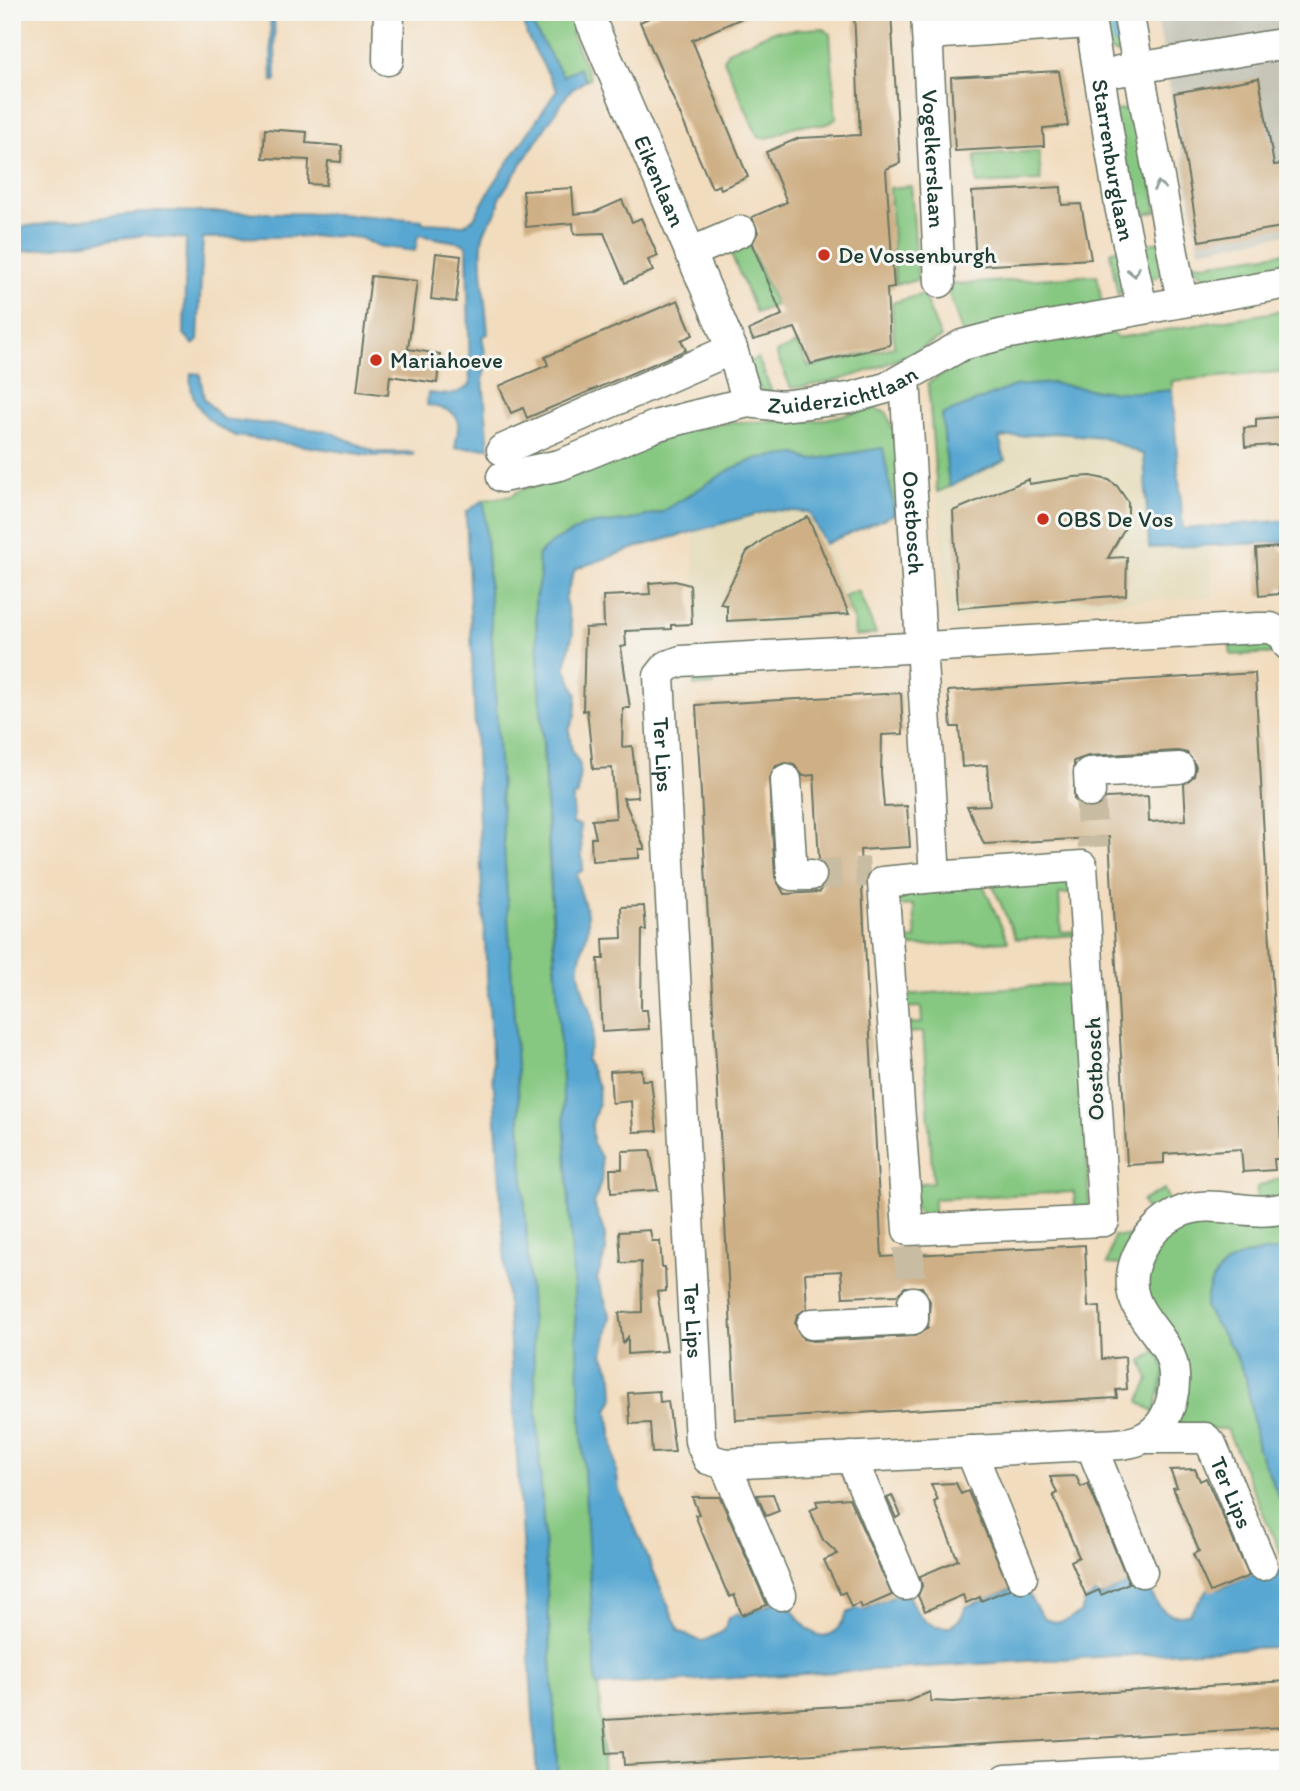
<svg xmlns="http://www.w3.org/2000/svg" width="1300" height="1791" font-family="Itim,sans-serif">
	<rect width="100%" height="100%" fill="#f6f6f2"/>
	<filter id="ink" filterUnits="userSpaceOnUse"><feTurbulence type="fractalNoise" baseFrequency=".0143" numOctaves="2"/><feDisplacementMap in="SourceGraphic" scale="14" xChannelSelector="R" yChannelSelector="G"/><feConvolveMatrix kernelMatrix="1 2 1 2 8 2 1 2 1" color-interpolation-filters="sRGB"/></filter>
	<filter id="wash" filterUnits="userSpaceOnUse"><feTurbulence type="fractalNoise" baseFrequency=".00686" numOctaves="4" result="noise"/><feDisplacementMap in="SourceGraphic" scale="28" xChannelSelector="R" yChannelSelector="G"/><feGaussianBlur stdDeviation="1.57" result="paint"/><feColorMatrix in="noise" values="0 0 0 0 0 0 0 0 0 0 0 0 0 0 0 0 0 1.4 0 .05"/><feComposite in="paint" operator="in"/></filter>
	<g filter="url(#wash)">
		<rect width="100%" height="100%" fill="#f2dcbe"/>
		<g fill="#e4dbba">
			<path d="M1054,433L1103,437L1144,455L1149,548L1209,546L1213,597L981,610L967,618L953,621L948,617L937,492L1005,460L998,438Z"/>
			<path d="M771,510L809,512L861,618L696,629L693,532Z"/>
		</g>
		<path fill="#c6c5b8" d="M1156,12H1288V234L1199,250Z"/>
		<g fill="#86c881" stroke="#52825a" stroke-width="2">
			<path d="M532,12H575L582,27L571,32L590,78L586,80L578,68L563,76L534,28Z"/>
			<path d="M1096,12H1123L1124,49L1118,54L1108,50Z"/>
			<path d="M823,28L830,34L836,119C824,129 811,123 796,126C782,130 773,141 758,137L724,60L728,51L774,31Z"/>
			<path d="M1140,107L1157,212L1130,216L1112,111Z"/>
			<path d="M1039,151L1041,181L977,184L975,155Z"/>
			<path d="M911,186L918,280L895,284L890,188Z"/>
			<path d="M1162,241V273L1154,279L1145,277L1135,247Z"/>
			<path d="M749,243L776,305L756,313L730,251Z"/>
			<path d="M1122,248L1127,281L1118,296L1110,252Z"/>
			<path d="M1288,252V271L1214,283L1184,261L1185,257L1193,263L1206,264Z"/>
			<path d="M1097,275L1102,304L963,335L946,285Z"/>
			<path d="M923,294L941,338C892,364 847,383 791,388L776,353L797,343L809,367L894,347L892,303Z"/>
			<path d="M1288,310V371L1172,381V390L1136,394L1101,392L1052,383L942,415L949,487L937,492L928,383L970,358L1013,345L1108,329L1117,338Z"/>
			<path d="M758,358L773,395L760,390L747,363Z"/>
			<path d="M873,408L887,413L892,428L897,427L903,511L895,514L883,449L810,460L797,454L662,512L626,521L586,525L538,555L540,578L535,598L555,973L558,987L604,1779H558L484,500L511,496L522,489L581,474L682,431L731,422L817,421Z"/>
			<path d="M858,590L876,634L855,636L854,621L844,596Z"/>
			<path d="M1263,637L1281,653L1231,655L1229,640Z"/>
			<path d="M713,669L714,685L694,686L693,670Z"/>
			<path d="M990,879L1072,882L1077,893L1059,894L1061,932L1079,931L1078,935L1016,939Z"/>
			<path d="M981,880L1008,941L900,947V940L916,939L914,905L897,906L902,889Z"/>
			<path d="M1081,983L1089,1207L1075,1211L1074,1192L934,1199V1218H925L915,1208L914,1184L933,1182L923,1032L906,1033L905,1024L922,1023L921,1007L903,1008L902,995Z"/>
			<path d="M1281,1178L1288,1184V1195L1256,1204L1257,1187Z"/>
			<path d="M1164,1189L1171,1206L1150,1218L1142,1201Z"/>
			<path d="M1288,1218V1250C1245,1252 1210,1257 1205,1308L1233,1350L1246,1378L1258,1449L1288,1517L1286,1566L1227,1429H1168L1143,1284L1154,1243L1189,1220Z"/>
			<path d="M1114,1236H1135L1124,1265L1107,1264Z"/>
			<path d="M1157,1351L1165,1371L1154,1413L1139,1401L1149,1380L1142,1361Z"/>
		</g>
		<g fill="#59a7d2" stroke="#3c7283" stroke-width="2">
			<path d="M270,12H274L276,81H272Z"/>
			<path d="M522,12H532L534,28L563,76L579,68L586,80L569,92L499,198C500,214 489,219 484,233C477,250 487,313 488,334L482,336L487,364L483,379L489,448H455C461,415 461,412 427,405L428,393C446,395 456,396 470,385L467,247L462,243L418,235L415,251L376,246L361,238L342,236L203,238L198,340L194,345L184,334L186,239L144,235L12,253V228L157,211L339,214L422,220L423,223L464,225L474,218L491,188L557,90L527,36Z"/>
			<path d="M191,373L200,374L204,399L223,419L328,431L375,452H413V455L373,456L236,436C211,426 187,404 191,373Z"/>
			<path d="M1052,383C1094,391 1130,395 1172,390L1183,529L1288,520V542L1149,548L1144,455L1103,437L1054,433L999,438L1005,460L949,487L942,415L1014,386Z"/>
			<path d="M883,448L895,514L825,544L809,512L771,510L638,547L575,569L565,599L573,633L565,667L577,695L575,716L569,730L572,751L580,765L578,795L573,796V824L580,825L583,870L577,874C578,892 587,905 588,920C590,940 577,952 579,972C585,1016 603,1011 586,1060L599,1086L598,1105L592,1124L593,1143L601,1157L602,1178L594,1204L605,1235L606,1251L597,1279L611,1317L603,1354L613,1377L614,1398L608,1410L619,1490L679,1631L702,1642L724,1631L728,1618L738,1613L740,1617L786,1597C800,1626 827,1659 847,1613L858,1608L863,1610L906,1591C917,1614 922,1628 950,1627L960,1619L967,1606L1025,1584C1036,1613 1049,1636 1081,1612L1086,1600L1096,1593L1099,1597L1144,1578C1155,1601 1160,1620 1189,1614L1207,1590L1217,1586L1219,1589L1264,1570L1271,1574L1288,1566V1646L596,1686L535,598L540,578L538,555L551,543L586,525L626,521L662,512L731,469L758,458L797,454L810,460Z"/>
			<path d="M484,500L558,1779H537L482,895L466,512Z"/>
			<path d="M1288,1250V1517L1258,1449L1246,1378L1233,1350L1205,1308C1210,1257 1245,1252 1288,1250Z"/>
		</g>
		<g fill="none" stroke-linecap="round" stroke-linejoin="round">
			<path stroke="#59a7d2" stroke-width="7" d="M1111,12L1116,42"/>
		</g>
		<g id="blocks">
			<g fill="#cfb086" fill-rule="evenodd">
				<path d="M662,12H756L692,40L748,177L721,189L719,185L712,188L640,22Z"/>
				<path d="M854,12H891L900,163L886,169L894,288L887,289L890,345L811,364L795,328L753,340L749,330L782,315L752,244L758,232L752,217L787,202L766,152L799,138L860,135Z"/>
				<path d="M1059,71L1068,126L1043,128L1044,146L955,151L951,77Z"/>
				<path d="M1259,78L1274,165L1288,163V226L1199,241L1174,93Z"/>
				<path d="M265,129L307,132L306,143L342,146L341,162L328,161L326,185L308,184L309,160L263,158Z"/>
				<path d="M1061,187L1062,205L1081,204L1091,259L976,266L972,192Z"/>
				<path d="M572,188L574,214L595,212L622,200L632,222L641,218L658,256L648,260L653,271L625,283L604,233L574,234L573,223L526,227L523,191Z"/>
				<path d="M436,253L461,256L456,302L431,299Z"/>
				<path d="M371,276L417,281L408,349L440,354L437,383L390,376L388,395L357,391Z"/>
				<path d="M678,300L693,335L681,340L686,350L527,418L523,408L511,413L499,386L548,365L545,357Z"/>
				<path d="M1288,416V444L1245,447L1244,428L1256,427V419Z"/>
				<path d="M1074,477L1091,476L1109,480L1117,486L1128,502V522L1108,558L1127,557L1126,595L958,608L953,511L1029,479V484Z"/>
				<path d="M808,517L849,614L727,621V605L720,604L747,552L773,532Z"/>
				<path d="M1280,547V551H1288V587L1279,588V594L1259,596L1256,549Z"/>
				<path d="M675,581L690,585L692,624L671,625V629L625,631L626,646L621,647L630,708H623L622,747L632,746L638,797L623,798L645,849H639V858L592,861L591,838H596L592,820L616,818L612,768L593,769L587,710L583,711L585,628L604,627L603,596L650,594L649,583Z"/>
				<path d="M1255,673L1282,1159H1274L1275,1170L1243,1172L1241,1149L1164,1154V1163L1127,1165L1109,837L984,844L967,806L990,805L987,765L962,767L959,727H951L948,691ZM1178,751L1187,753L1196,766L1194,776L1184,784L1186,820L1149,822L1148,796L1106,798L1100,806L1092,809L1082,807L1074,800V761L1088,756Z"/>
				<path d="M901,693L903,734L882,735L881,772L884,807L907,806L910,847L860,850L882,1257L1085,1245L1088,1307L1100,1306L1102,1359L1125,1357L1127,1389L1116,1390L1117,1398L736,1420L696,705ZM786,763L794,765L803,776L814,775L819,859L826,866L828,874L820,892L784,894L775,877L769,780L776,766ZM841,1271L843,1297L897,1295L905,1287H922L930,1301L928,1328L914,1336L813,1341L803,1339L795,1324L797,1315L807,1308L805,1273Z"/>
				<path d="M644,906L646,930H642L641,1010H647L649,1029L602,1032L598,959H604L603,939L622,938L621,907Z"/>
				<path d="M641,1069L642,1080H651L657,1131L633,1132L631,1101L612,1103L610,1071Z"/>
				<path d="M650,1150L658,1190L611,1193L610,1169H622V1151Z"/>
				<path d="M650,1230L652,1241H660L662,1267H665L666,1291L657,1292L667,1351L628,1354V1337L623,1343L619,1313L642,1312L641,1262L621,1263L619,1232Z"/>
				<path d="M659,1391L660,1402L668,1401L675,1452L652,1453L650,1423L630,1424L628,1393Z"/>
				<path d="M1195,1469L1200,1481L1206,1478L1249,1576L1210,1592L1193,1554L1199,1551L1173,1488L1177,1487L1170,1470Z"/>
				<path d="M1076,1476L1081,1487L1088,1484L1129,1583L1101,1595L1099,1590L1086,1596L1071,1561L1079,1557L1053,1495L1057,1493L1050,1477Z"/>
				<path d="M956,1483L961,1494L968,1491L1010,1589L981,1601L980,1597L966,1603L963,1595L925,1611L918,1596L922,1586L920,1576L958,1560L934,1502L938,1500L931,1484Z"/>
				<path d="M773,1494L779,1511L766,1516L757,1495Z"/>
				<path d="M892,1496L901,1515L896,1518L887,1498Z"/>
				<path d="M692,1497H720L767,1605L742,1615L734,1595L730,1597L725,1588L695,1515L699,1514Z"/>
				<path d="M849,1498L892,1595L862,1608L860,1603L851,1607L845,1592L840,1594L824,1560L838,1554L823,1540L810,1510L818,1507L816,1501Z"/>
				<path d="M1288,1681L1284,1727L624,1765L623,1752L607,1753L604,1720L906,1702L930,1692L931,1701L952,1702Z"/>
			</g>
		</g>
	</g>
	<g filter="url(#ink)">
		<use href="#blocks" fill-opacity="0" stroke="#697564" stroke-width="2"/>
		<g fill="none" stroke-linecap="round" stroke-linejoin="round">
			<g stroke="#c8bca2" stroke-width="30" stroke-dasharray="30 15" stroke-linecap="butt">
				<path d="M1090,792L1093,847"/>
				<path d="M811,875L870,872"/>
				<path d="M908,1247L913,1302"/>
			</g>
			<defs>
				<g id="minor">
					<path id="s1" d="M587,12L732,349L748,402"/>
					<path id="s2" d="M926,12L940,282"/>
					<path id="s3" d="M1089,12L1120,206L1142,308"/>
					<path d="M1128,12L1182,301"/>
					<path d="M928,34L1090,23"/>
					<path d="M388,60L389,12"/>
					<path d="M1119,71L1288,43"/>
					<path d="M690,253L741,231"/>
					<path id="s4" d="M905,378L935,877L883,882L908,1230L1104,1221L1082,866L935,877"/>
					<path d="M502,450L732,349"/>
					<path id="s5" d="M502,477L560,465L658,425L748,402L781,406L850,398L886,388L962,345L1004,334L1288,283"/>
					<path id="s6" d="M1288,645L1284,635L1271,628H1258L681,661L667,666L659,676L700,1441L708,1459L725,1464L1091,1445C1107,1444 1128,1446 1143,1438C1172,1425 1181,1380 1169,1354C1161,1335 1142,1320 1135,1300C1122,1266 1149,1227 1178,1213C1213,1196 1250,1219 1288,1207"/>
					<path d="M786,780L792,875H811"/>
					<path d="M1090,792L1089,773L1179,768"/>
					<path d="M812,1324L913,1319V1302"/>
					<path id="s7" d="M1145,1438H1205L1212,1446L1262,1565"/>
					<path d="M1091,1445L1142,1572"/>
					<path d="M971,1451L1022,1577"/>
					<path d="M851,1457L905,1585"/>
					<path d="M725,1464L781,1595"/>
					<path d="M1006,1779L1288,1763"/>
				</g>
			</defs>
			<use href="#minor" stroke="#697564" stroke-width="33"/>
			<use href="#minor" stroke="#fff" stroke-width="30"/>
		</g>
		<defs><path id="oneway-chevron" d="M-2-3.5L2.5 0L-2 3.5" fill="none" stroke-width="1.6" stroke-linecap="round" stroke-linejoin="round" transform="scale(1.75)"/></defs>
		<g stroke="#8f9e9a">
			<use href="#oneway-chevron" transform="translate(1159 186) rotate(-100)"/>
			<use href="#oneway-chevron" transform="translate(1134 272) rotate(78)"/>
		</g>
	</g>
	<g fill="#c8321e" stroke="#f6f6f2" stroke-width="2.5">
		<circle cx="824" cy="255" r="7"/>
		<circle cx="376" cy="360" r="7"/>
		<circle cx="1043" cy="519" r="7"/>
	</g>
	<g text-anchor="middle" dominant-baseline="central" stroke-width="6" stroke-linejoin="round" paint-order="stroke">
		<g font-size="23" fill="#1f3d34" stroke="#f6f6f2">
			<text stroke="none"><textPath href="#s2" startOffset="147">Vogelkerslaan</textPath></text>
			<text stroke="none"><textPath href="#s3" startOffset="150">Starrenburglaan</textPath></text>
			<text stroke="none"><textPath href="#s1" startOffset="184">Eikenlaan</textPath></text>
			<text stroke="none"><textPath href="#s5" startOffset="355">Zuiderzichtlaan</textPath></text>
			<text stroke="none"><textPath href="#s4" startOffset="145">Oostbosch</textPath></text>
			<text stroke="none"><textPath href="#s6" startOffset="723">Ter Lips</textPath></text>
			<text transform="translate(1094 1069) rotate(-92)">Oostbosch</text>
			<text stroke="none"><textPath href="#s6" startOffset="1290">Ter Lips</textPath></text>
			<text stroke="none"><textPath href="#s7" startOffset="121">Ter Lips</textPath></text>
		</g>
		<g font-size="23" fill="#1f3d34" stroke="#f6f6f2" text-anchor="start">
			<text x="838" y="255">De Vossenburgh</text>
			<text x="390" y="360">Mariahoeve</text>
			<text x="1057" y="519">OBS De Vos</text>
		</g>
	</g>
	<rect width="1300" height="1791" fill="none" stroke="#f6f6f2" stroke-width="42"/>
</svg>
